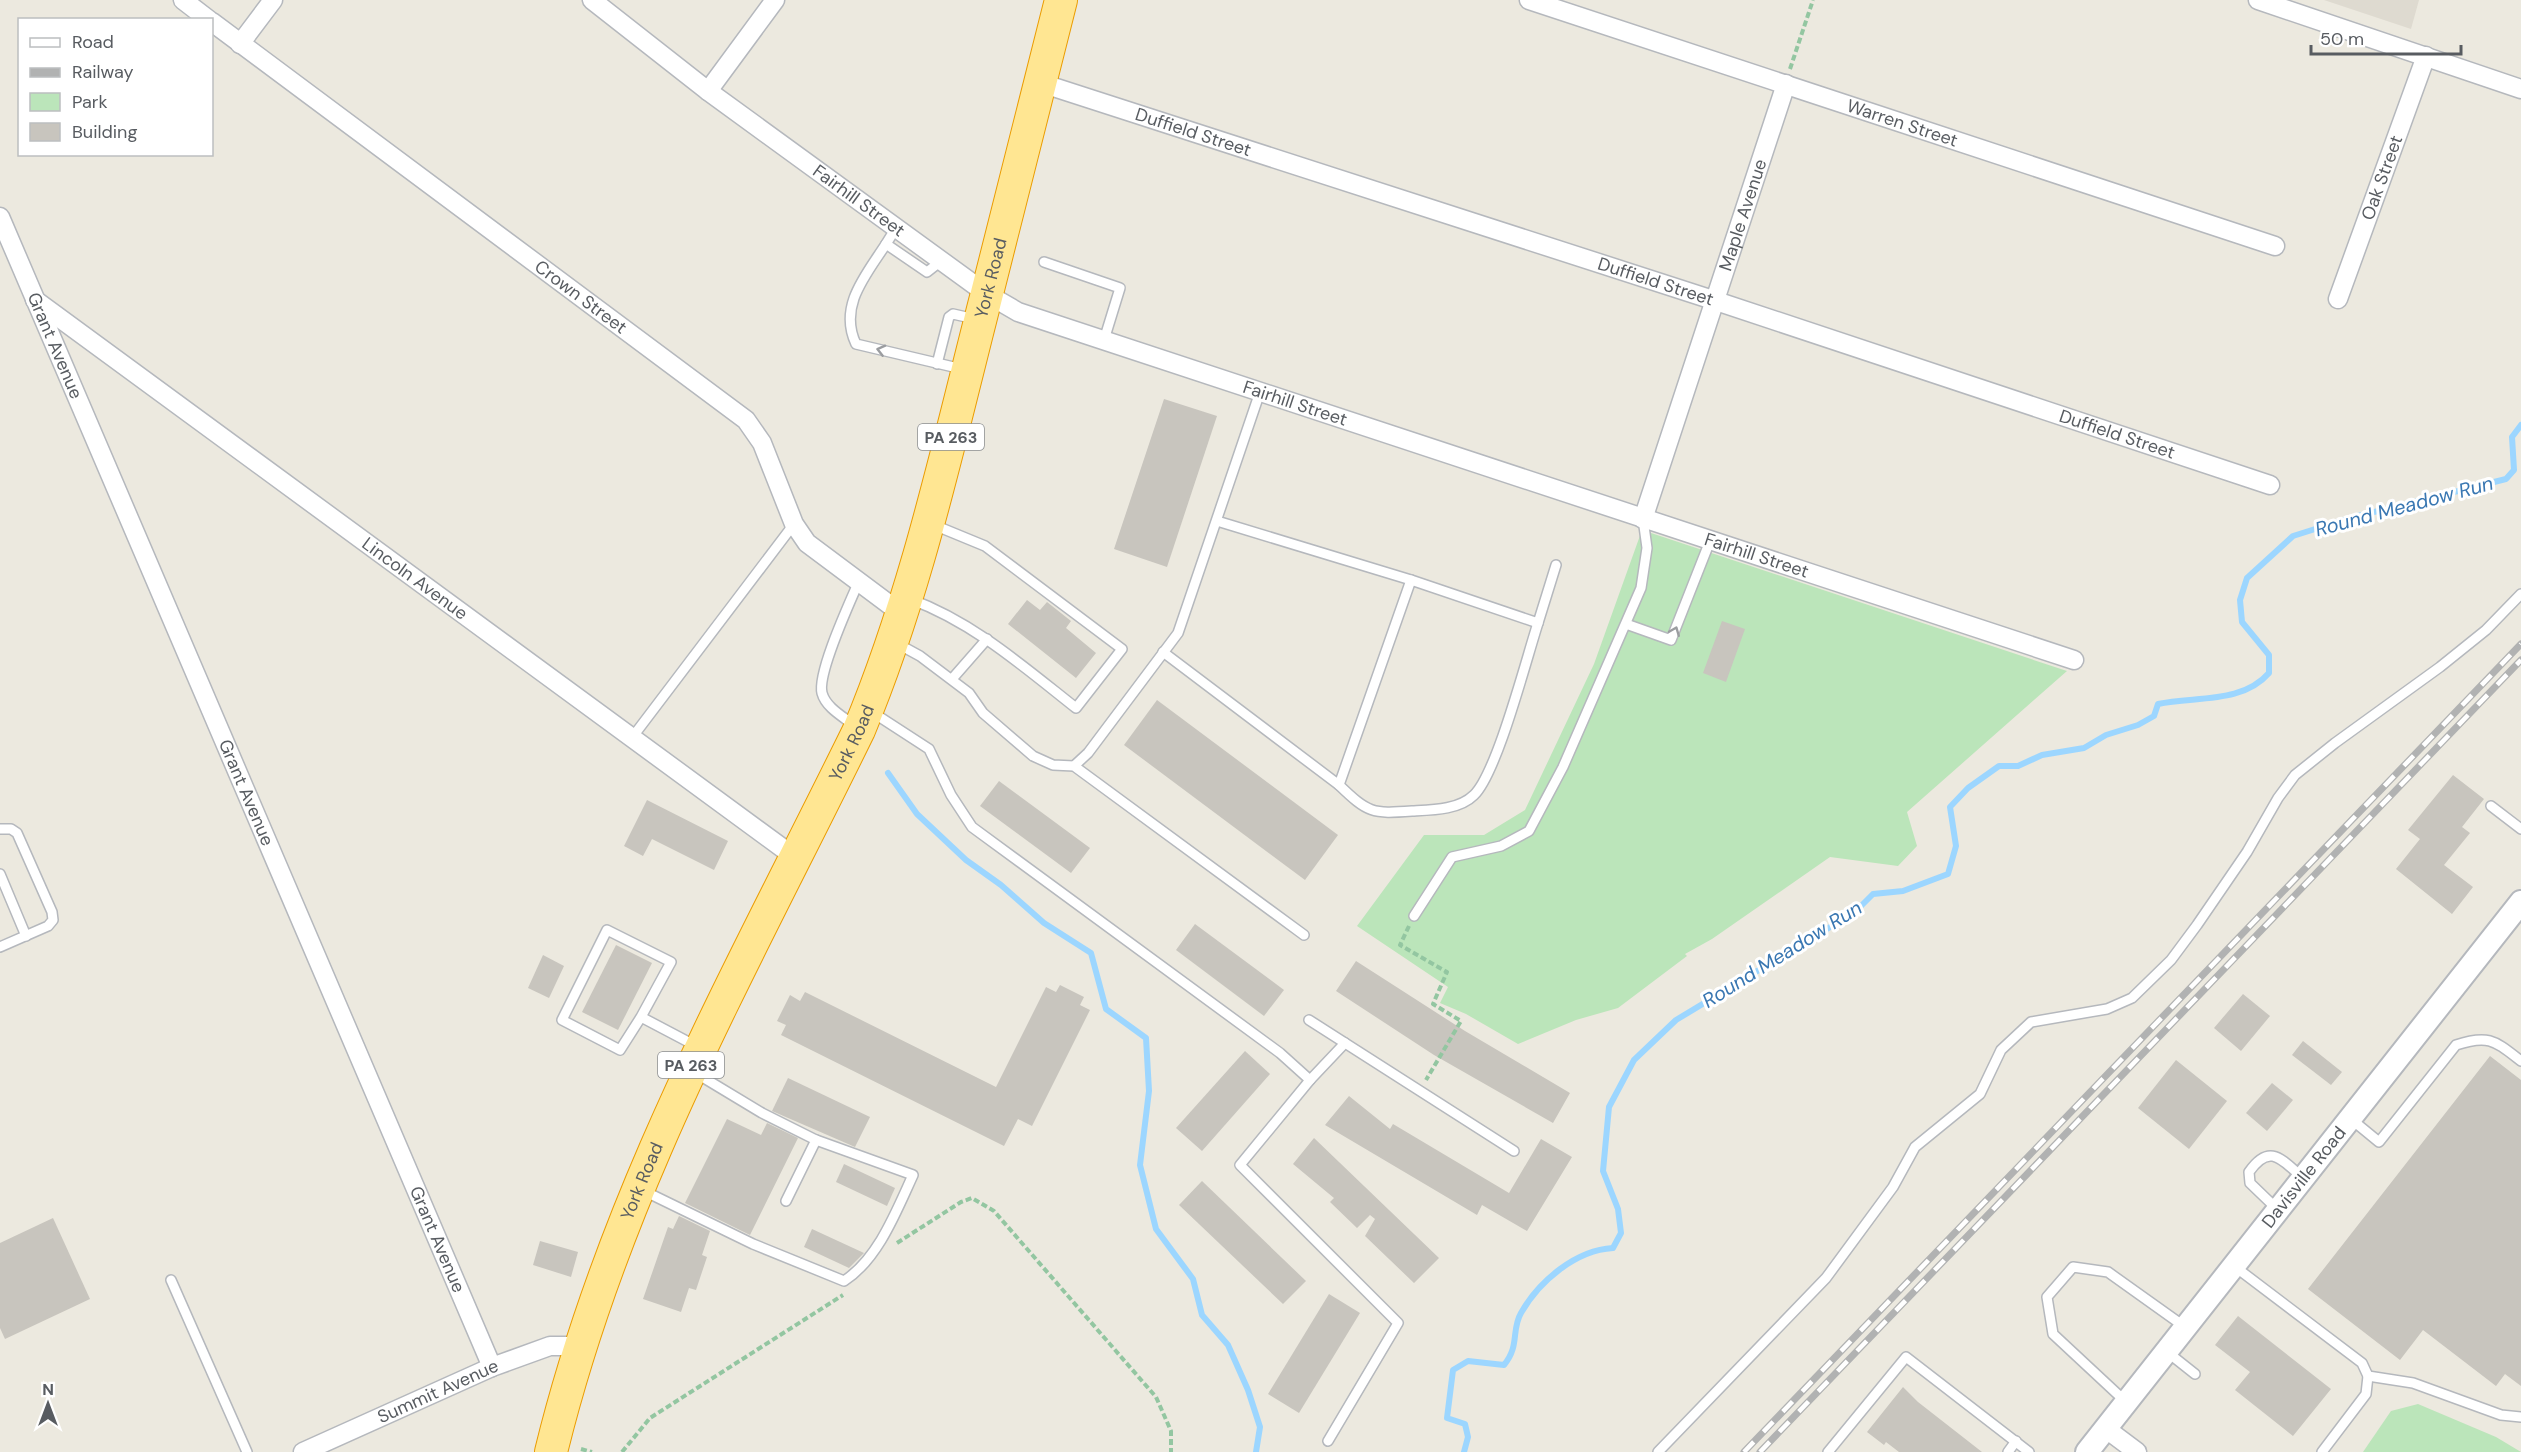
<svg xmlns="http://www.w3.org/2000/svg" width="2521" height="1452" font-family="'DM Sans',sans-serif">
	<rect width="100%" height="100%" fill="#ece9df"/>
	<path fill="#dedad0" d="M2324,0H2419L2411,29Z"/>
	<g fill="#bbe5ba">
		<path d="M1642,530L2067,671L1907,812L1917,846L1898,866L1830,857L1712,939L1685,954L1687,956L1618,1008L1576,1020L1518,1044L1466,1014L1440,1003L1448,987L1357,926L1424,835H1484L1525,810L1594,664Z"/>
		<path d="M2418,1404L2496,1437L2521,1452H2363L2391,1411Z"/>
	</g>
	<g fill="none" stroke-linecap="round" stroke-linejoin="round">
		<g stroke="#9cd6ff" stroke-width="6">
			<path d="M888,773L917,814L966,860L1001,885L1044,923L1091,953L1106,1009L1146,1038L1149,1091L1140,1165L1156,1229L1193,1279L1202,1315L1228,1345L1248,1390L1260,1427L1256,1452"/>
			<path d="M1464,1452L1468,1437L1465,1424L1447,1418L1453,1370L1468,1361L1504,1365C1520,1346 1511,1330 1521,1313C1539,1281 1576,1250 1613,1248L1621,1233L1618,1209L1603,1171L1609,1107L1634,1060L1676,1020L1855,912L1873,894L1903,891L1948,874L1956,846L1950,807L1968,788L1999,766H2018L2042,755L2084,748L2106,735L2138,725L2154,716L2158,704C2196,696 2242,704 2269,673V655L2242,622L2240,600L2247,578L2293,536L2350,518L2506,479L2514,470L2512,437L2521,425"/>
		</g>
	</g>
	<g fill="#c8c5be">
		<path d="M1164,399L1217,416L1167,567L1114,549Z"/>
		<path d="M1027,600L1040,610L1047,602L1071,621L1066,628L1096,653L1076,678L1008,624Z"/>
		<path d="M1722,621L1745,629L1726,682L1703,673Z"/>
		<path d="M1157,700L1338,835L1305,880L1124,745Z"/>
		<path d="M2453,775L2484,799L2462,827L2470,833L2444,865L2473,887L2452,914L2396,869L2420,839L2408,830Z"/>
		<path d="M999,781L1090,848L1071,873L980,806Z"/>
		<path d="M647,800L728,841L714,870L652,839L643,856L624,846Z"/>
		<path d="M1195,924L1284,990L1264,1016L1176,950Z"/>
		<path d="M616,945L652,963L618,1030L582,1012Z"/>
		<path d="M543,955L564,966L549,998L528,988Z"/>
		<path d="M1356,961L1465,1031L1570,1093L1553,1123L1434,1055L1336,991Z"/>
		<path d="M1060,985L1084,997L1080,1005L1090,1010L1032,1126L1018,1119L1004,1146L781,1035L786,1025L777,1021L790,995L800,1001L805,992L996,1087L1046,987L1056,992Z"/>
		<path d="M2243,994L2270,1016L2241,1051L2214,1028Z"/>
		<path d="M2303,1041L2342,1072L2331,1085L2292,1055Z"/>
		<path d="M1245,1051L1270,1074L1202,1151L1176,1128Z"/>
		<path d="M2490,1056L2521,1080V1386L2505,1374L2496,1386L2423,1330L2400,1360L2308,1289Z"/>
		<path d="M2176,1060L2227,1101L2189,1149L2138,1108Z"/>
		<path d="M788,1078L870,1117L855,1147L772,1111Z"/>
		<path d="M2272,1083L2293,1100L2267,1131L2246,1113Z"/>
		<path d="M1349,1096L1390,1129L1393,1124L1509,1193L1541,1139L1572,1157L1527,1231L1482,1205L1477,1215L1325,1125Z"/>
		<path d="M727,1119L761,1135L767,1123L798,1138L750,1235L685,1203Z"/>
		<path d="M1314,1138L1439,1258L1414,1283L1365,1236L1375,1219L1370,1215L1357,1228L1330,1202L1334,1198L1293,1164Z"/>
		<path d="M844,1164L895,1188L887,1206L836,1182Z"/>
		<path d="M1202,1181L1306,1281L1283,1304L1179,1205Z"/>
		<path d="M679,1216L710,1231L702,1255L707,1257L696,1290L689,1288L681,1312L643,1299L668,1227L673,1229Z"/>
		<path d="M53,1218L90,1299L5,1339L0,1328V1243Z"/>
		<path d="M812,1229L864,1253L849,1268L804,1247Z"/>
		<path d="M540,1241L578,1252L571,1277L533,1265Z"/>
		<path d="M1329,1294L1360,1313L1299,1413L1268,1394Z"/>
		<path d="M2238,1316L2331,1389L2293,1436L2235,1390L2250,1372L2215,1345Z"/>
		<path d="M1903,1387L1918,1402L1982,1452H1899L1886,1442L1884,1445L1867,1432Z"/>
	</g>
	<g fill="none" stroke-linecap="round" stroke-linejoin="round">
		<defs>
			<g id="service">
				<path d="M896,228L886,244L927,272L941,261"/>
				<path d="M886,244C866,275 838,306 856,344L962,369"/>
				<path d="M1044,262L1120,288L1104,340"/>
				<path d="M937,364L949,317L953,314L975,319"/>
				<path d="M1411,580L1538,623L1556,565"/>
				<path d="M910,599C973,622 1024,667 1076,708L1122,649L985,546L934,525"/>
				<path d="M1626,624L1671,640L1710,541"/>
				<path d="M898,644L920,656L969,693L983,713L1033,756L1053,765L1074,766L1304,935"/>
				<path d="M1163,652L1339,785L1411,580L1217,521"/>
				<path d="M952,679L987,639"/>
				<path d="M872,712L929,749L951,795L972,827L1280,1053L1310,1080L1240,1165L1398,1323L1328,1441"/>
				<path d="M855,726C844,717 826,708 822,693C817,673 850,602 859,581"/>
				<path d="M631,739L794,524"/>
				<path d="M1074,766L1088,753L1178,633L1260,392"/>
				<path d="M1339,785C1368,813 1372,814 1412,811C1432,810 1459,810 1474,795C1497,773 1526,660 1538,623"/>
				<path d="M2491,806L2521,829"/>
				<path d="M0,829H11L17,833L52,912L53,920L48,926L0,947"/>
				<path d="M0,874L26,936"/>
				<path d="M1414,916L1452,857L1501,846L1529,831L1563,767L1641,588L1647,548L1643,519"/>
				<path d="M641,1017L620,1050L562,1020L607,930L671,962L641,1017L698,1047"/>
				<path d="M1309,1020L1345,1043"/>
				<path d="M694,1072L762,1113L816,1140L786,1201"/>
				<path d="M1310,1080L1345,1043L1514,1151"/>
				<path d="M2351,1119L2379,1142L2456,1045C2489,1034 2495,1041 2521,1061"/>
				<path d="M642,1190L753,1244L844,1281C878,1259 896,1212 913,1175L816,1140"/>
				<path d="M2278,1210L2250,1183L2249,1172C2270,1142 2282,1160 2303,1178"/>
				<path d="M2234,1266L2362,1363L2368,1376L2366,1394L2322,1452"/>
				<path d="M171,1280L247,1452"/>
				<path d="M2166,1351L2195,1374"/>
				<path d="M2368,1376L2413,1383L2501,1415L2521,1417"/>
				<path d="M2126,1402L2053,1334L2047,1297L2073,1267L2108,1272L2185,1327"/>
				<path d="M1658,1452L1826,1278L1893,1187L1915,1147L1980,1094L2001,1050L2031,1022L2107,1009L2132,998L2171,960L2197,925L2247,852L2278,798L2295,775L2335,743L2440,667L2486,630L2521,594"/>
				<path d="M1828,1452L1906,1357L2029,1452"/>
				<path d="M2008,1452L2016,1441"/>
			</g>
			<g id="minor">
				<path d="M183,0L209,20"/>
				<path id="s1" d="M592,0L708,91L987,294L1018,312L2074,660"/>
				<path id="s2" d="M1529,0L2275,246"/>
				<path d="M2258,0L2521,89"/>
				<path id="s3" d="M212,22L746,420L762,443L794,524L807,543L902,614"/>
				<path d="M240,44L273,0"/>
				<path id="s4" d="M1041,83L1713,300L2270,485"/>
				<path d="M708,91L775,0"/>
				<path id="s5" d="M0,217L492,1367"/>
				<path id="s6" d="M2338,299L2426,56"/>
				<path id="s7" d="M35,300L796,858"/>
				<path id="s8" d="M1643,519L1786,84"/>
				<path d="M2105,1428L2137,1452"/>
				<path id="s9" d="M303,1452L492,1367L550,1346H580"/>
			</g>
			<g id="tertiary">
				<path id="s10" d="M2087,1452L2521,902"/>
			</g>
			<g id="trunk">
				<path id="s11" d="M551,1452C615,1190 742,969 859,730C914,598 945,459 980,321C1007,214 1034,107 1061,0"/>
			</g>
		</defs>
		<use href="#service" stroke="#b5b8bd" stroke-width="12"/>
		<use href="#minor" stroke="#b5b8bd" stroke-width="21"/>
		<use href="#tertiary" stroke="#b5b8bd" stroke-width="26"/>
		<use href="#trunk" stroke="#eb9c00" stroke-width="34"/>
		<g stroke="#93c6a1" stroke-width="4" stroke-dasharray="6 3" stroke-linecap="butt">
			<path d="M1790,69L1813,0"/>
			<path d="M1409,926L1400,945L1447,972L1433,1004L1461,1021L1426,1080"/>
			<path d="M897,1243L961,1202L972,1198L994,1211L1156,1397L1171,1431V1452"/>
			<path d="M581,1449L592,1452"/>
			<path d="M622,1452L650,1418L843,1295"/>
		</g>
		<use href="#service" stroke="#fff" stroke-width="9"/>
		<use href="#minor" stroke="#fff" stroke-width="18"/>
		<use href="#tertiary" stroke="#fff" stroke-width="22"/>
		<use href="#trunk" stroke="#ffe692" stroke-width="32"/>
		<defs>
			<g id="rail">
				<path d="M1744,1452L2521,644"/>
				<path d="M1760,1452L2521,660"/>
			</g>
		</defs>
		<use href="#rail" stroke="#b1b2b2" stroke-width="7"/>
		<use href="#rail" stroke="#fff" stroke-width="4.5" stroke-dasharray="14" stroke-linecap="butt"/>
	</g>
	<defs><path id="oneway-chevron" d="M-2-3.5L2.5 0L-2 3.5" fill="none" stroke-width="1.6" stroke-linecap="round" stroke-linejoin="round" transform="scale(1.5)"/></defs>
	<g stroke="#9b9da0">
		<use href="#oneway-chevron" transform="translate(881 350) rotate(-166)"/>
		<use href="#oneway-chevron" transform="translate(1675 631) rotate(-68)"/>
	</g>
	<g text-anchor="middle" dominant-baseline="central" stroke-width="6" stroke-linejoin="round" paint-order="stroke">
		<g fill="#fff" stroke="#8a8d90" stroke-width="1.5">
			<rect x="918" y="424" width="66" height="26" rx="4.5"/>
			<rect x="658" y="1052" width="66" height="26" rx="4.5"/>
		</g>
		<g font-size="16" font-weight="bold" fill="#585c61">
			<text x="951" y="437">PA 263</text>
			<text x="691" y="1065">PA 263</text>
		</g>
		<g font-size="18" fill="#585c61" stroke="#fff">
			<text stroke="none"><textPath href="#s2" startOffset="393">Warren Street</textPath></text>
			<text stroke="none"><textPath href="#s4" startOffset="160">Duffield Street</textPath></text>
			<text stroke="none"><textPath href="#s6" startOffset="129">Oak Street</textPath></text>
			<text stroke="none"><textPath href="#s1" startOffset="334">Fairhill Street</textPath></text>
			<text stroke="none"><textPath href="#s8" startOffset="320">Maple Avenue</textPath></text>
			<text stroke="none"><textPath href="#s11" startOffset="1258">York Road</textPath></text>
			<text stroke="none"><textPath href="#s4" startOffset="646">Duffield Street</textPath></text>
			<text stroke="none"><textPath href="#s3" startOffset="460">Crown Street</textPath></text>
			<text stroke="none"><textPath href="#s5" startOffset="140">Grant Avenue</textPath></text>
			<text stroke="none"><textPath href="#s1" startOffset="820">Fairhill Street</textPath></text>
			<text stroke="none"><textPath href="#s4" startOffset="1132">Duffield Street</textPath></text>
			<text stroke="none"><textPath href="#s1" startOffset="1306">Fairhill Street</textPath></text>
			<text stroke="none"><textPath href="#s7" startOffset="471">Lincoln Avenue</textPath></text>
			<text stroke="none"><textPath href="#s11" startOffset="772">York Road</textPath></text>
			<text stroke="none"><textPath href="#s5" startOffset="626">Grant Avenue</textPath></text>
			<text stroke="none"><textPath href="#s10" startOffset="350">Davisville Road</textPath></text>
			<text stroke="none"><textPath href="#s11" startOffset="286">York Road</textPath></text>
			<text stroke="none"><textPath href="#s5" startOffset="1112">Grant Avenue</textPath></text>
			<text stroke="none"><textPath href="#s9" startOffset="148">Summit Avenue</textPath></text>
		</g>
		<g font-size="20" font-style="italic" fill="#3977b2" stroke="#fff">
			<text transform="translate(2404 506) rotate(-15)">Round Meadow Run</text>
			<text transform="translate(1782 954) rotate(-32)">Round Meadow Run</text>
		</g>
	</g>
	<rect x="18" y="18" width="195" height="138" fill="#ffffff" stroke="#bcbec0" stroke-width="1.5"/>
	<rect x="30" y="38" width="30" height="9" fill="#ffffff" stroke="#bcbec0" stroke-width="1.5"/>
	<text x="72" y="48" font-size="18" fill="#585c61">Road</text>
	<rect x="30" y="68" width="30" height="9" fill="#b1b2b2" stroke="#bcbec0" stroke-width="1.5"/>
	<text x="72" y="78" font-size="18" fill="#585c61">Railway</text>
	<rect x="30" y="93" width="30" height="18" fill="#bbe5ba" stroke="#bcbec0" stroke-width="1.5"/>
	<text x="72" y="108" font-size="18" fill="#585c61">Park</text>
	<rect x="30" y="123" width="30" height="18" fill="#c8c5be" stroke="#bcbec0" stroke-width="1.5"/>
	<text x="72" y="138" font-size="18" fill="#585c61">Building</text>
	<g transform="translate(48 1404)" stroke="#ffffff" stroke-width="4.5" paint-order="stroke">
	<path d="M0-4.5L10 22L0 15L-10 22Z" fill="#585c61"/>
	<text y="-9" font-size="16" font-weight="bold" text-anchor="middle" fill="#585c61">N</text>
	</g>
	<path d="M2311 45v9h150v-9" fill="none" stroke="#585c61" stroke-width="3"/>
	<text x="2320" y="45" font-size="18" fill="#585c61" stroke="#ffffff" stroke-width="4.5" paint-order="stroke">50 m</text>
</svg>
